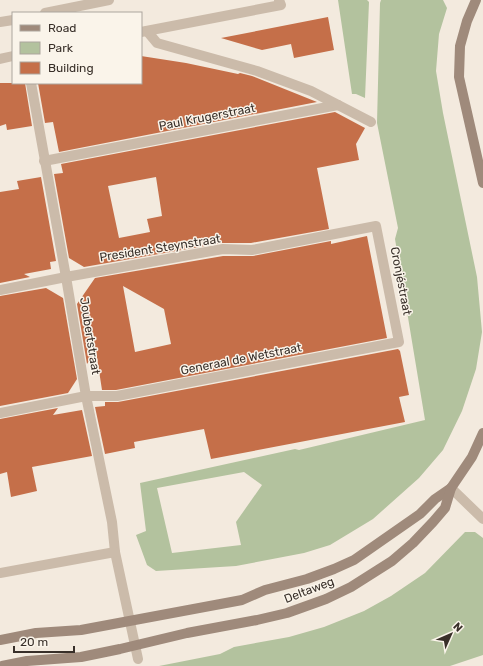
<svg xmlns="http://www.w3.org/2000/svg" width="483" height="666" font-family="Rubik,sans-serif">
	<rect width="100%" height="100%" fill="#f3eade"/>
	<g fill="#b3c29e" fill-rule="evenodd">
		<path d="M338,0H367L369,2L365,98L356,94H352Z"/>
		<path d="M381,0H443L447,8L439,34L436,71L443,113L477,277L482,332L476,369L462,411L443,450L419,478L373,519L330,545L304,553L236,566L156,571L147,565L136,535L146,531L140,483L295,449L299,450L425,420L395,239L398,228L377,123L380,3ZM244,472L262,485L236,522L241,545L172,553L157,488Z"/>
		<path d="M465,532H475L483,538V655L450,666H159L220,654L234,647L289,637L324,627L364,611L391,596L425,573Z"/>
	</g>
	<g fill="#c56f49" fill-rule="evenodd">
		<path d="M328,17L334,50L294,58L291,44L262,50L221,38Z"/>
		<path d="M141,56L186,63L238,74L240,73L252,76L317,102L59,152L53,122L45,123L38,83H141Z"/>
		<path d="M0,83H25L32,126L7,130L6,124L0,126Z"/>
		<path d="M335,112L365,128L356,144L359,160L317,168L329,229L251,243H222L84,267L69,258L54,174L63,173L61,164ZM156,177L162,216L147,219L150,232L119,238L108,186Z"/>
		<path d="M41,177L56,261L50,262L51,269L24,274L30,277L0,283V192L19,189L17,181Z"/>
		<path d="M367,236L387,338L116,390H102L96,351L87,364L77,304L95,278L223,256H253L331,241V244ZM123,286L164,309L171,344L135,352Z"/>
		<path d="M46,288L63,298L77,379L68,393L0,406V296Z"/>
		<path d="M398,349L400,351L409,395L399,397L405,422L211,459L204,429L134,442L135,448L105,454L95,407L105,406V402H118Z"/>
		<path d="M58,408L53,415L82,410L92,456L32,467L37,491L11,497L7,472L0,474V419Z"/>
	</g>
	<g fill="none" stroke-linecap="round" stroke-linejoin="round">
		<path stroke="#cbbbaa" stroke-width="10" d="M44,161L338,105"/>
		<g stroke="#cbbbaa" stroke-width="10">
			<path d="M45,13L109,0"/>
			<path d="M0,22L13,20"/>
			<path d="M147,31L157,43L257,71L311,91L371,122"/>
			<path d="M141,32L281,5L279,0"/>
			<path d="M0,59L13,56"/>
			<path d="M31,83L66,277L86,396L112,522L115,552L138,659"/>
			<path d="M0,290L66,277L223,249L252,250L376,226L399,342L117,396H86L0,413"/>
			<path d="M451,488L483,519"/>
			<path d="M0,573L115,552"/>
		</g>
		<g stroke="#9f8a7b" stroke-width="10">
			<path d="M476,0L467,21L460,46L459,77L483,183"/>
			<path d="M0,640L36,633L81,630L242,600L265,590L307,579L334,569L354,560L420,514L435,499L451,488"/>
			<path d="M2,666L27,661L81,657L120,649L187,633L257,620L287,613L326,599L351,587L392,561L413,543L433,522L445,508L451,488L472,457L483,433"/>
		</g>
	</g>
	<g text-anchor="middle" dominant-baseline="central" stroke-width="3" stroke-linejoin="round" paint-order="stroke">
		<g font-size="12" fill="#382f29" stroke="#faf4ea">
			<text transform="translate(207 117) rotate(-11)">Paul Krugerstraat</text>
			<text transform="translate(160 248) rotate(-9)">President Steynstraat</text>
			<text transform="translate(401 281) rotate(79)">Cronjéstraat</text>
			<text transform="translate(90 336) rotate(81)">Joubertstraat</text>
			<text transform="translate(241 359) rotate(-11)">Generaal de Wetstraat</text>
			<text transform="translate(309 590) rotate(-21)">Deltaweg</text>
		</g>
	</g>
	<rect x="12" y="12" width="130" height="72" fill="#faf4ea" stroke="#aca59d"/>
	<rect x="20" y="25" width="20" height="6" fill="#9f8a7b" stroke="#aca59d"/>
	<text x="48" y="32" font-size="12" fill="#382f29">Road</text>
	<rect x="20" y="42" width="20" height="12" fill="#b3c29e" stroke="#aca59d"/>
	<text x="48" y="52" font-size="12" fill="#382f29">Park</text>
	<rect x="20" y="62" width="20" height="12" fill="#c56f49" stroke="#aca59d"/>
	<text x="48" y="72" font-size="12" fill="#382f29">Building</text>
	<g transform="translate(451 634) rotate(45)" stroke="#faf4ea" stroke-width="3" paint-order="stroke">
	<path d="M0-3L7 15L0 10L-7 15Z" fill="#382f29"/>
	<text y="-6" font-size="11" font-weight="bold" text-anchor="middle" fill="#382f29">N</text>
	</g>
	<path d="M14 646v6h60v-6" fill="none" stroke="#382f29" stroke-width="2"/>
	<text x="20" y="646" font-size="12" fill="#382f29" stroke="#faf4ea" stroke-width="3" paint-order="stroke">20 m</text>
</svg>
